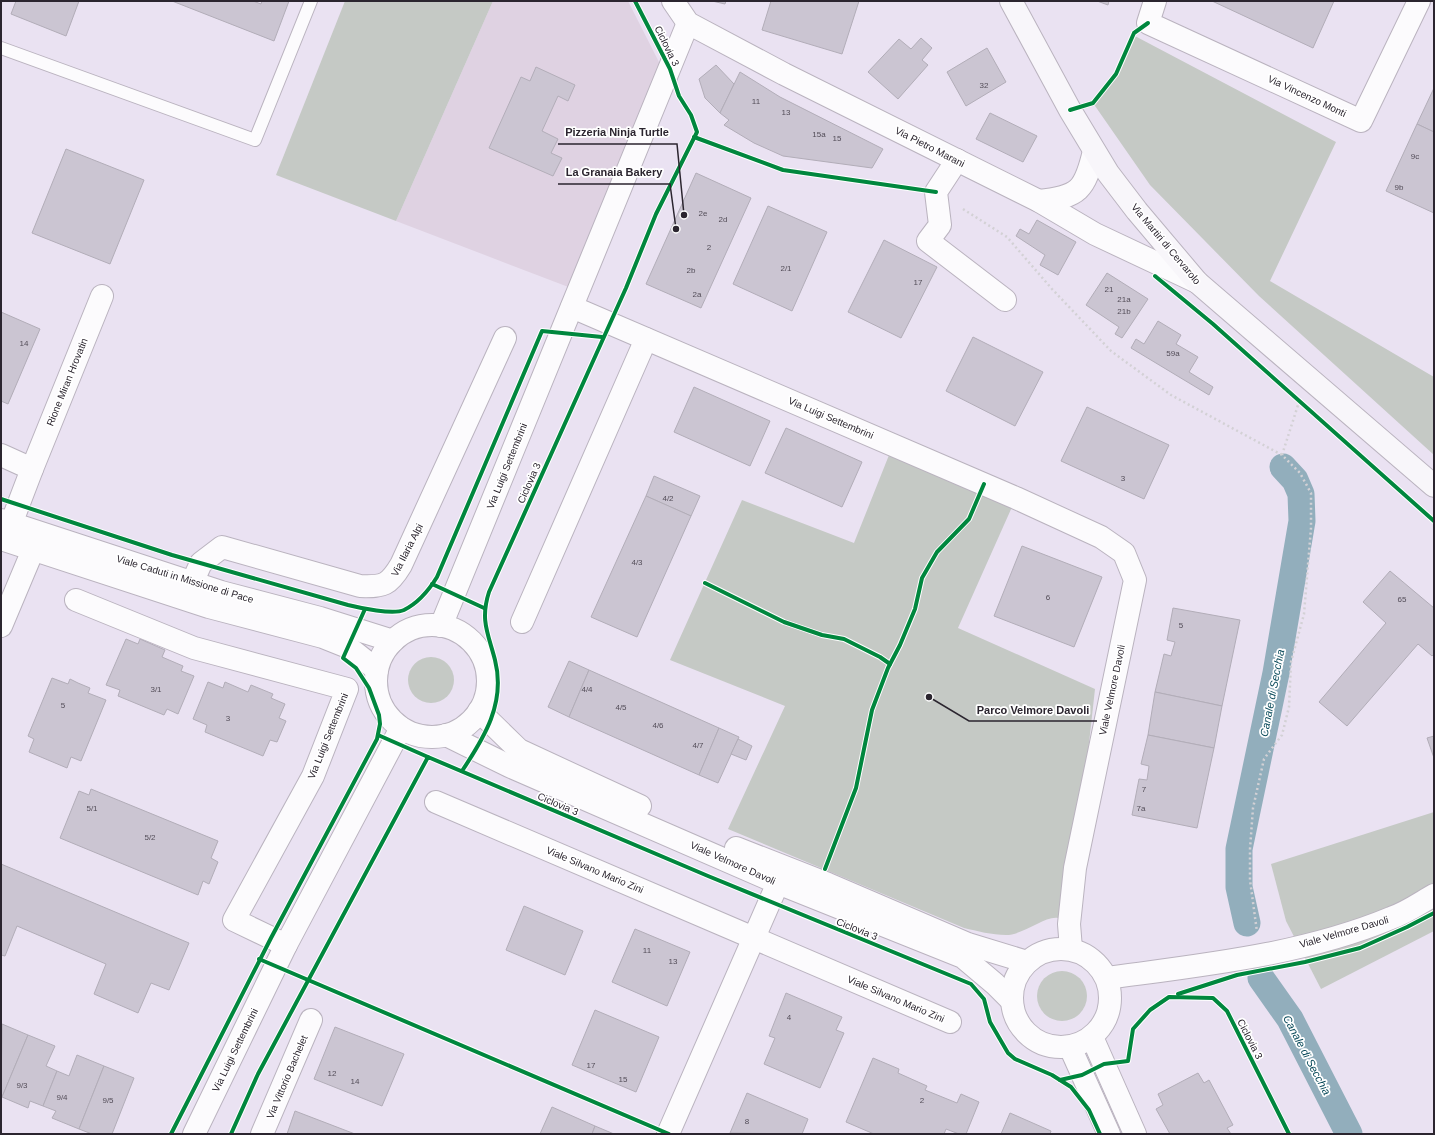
<svg xmlns="http://www.w3.org/2000/svg" width="1435" height="1135" font-family="Helvetica,sans-serif">
	<rect width="100%" height="100%" fill="#eae2f2"/>
	<path fill="#dfd2e2" d="M493,1H628L662,68L571,288L396,221Z"/>
	<g fill="#c5c9c5">
		<path d="M345,1H493L396,221L276,175Z"/>
		<path d="M1133,35L1336,142L1270,281L1434,377V455L1259,296L1150,185L1093,103L1116,74Z"/>
		<path d="M893,445L1016,498L958,628L1095,689L1069,924C1066,922 1061,918 1058,918C1044,916 1024,935 1006,935C992,935 977,931 964,928L728,829L785,706L670,660L742,500L854,543Z"/>
		<circle cx="431" cy="680" r="23"/>
		<path d="M1434,812V931L1321,989L1286,921L1271,864Z"/>
		<circle cx="1062" cy="996" r="25"/>
	</g>
	<g fill="none" stroke-linecap="round" stroke-linejoin="round">
		<g stroke="#92aebc" stroke-width="27">
			<path d="M1247,923L1239,887V849L1276,673L1302,521L1301,494L1295,480L1283,467"/>
			<path d="M1261,978L1290,1019L1349,1134"/>
		</g>
	</g>
	<g fill="#cbc5d2" stroke="#b2adb8">
		<path d="M16,1H79L66,36L11,14Z"/>
		<path d="M172,1H253L261,4L262,1H289L274,41Z"/>
		<path d="M712,1H726L725,4Z"/>
		<path d="M771,1H859L842,54L762,30Z"/>
		<path d="M1097,1H1109L1108,5Z"/>
		<path d="M1212,1H1334L1313,48Z"/>
		<path d="M921,38L932,48L922,60L928,65L898,99L868,72L899,39L911,49Z"/>
		<path d="M987,48L1006,82L966,106L947,72Z"/>
		<path d="M716,65L734,84L720,113L705,98L699,79Z"/>
		<path d="M536,67L575,85L568,101L558,96L542,131L558,139L551,153L562,158L553,176L489,148L521,77L530,81Z"/>
		<path d="M740,72L780,97L883,149L872,168L783,156L754,143L724,125L729,120L720,113Z"/>
		<path d="M1434,88V132L1417,124Z"/>
		<path d="M990,113L1037,136L1023,162L976,139Z"/>
		<path d="M1417,124L1434,132V213L1386,191Z"/>
		<path d="M66,149L144,180L110,264L32,233Z"/>
		<path d="M696,173L751,198L701,308L646,284Z"/>
		<path d="M768,206L827,232L792,311L733,284Z"/>
		<path d="M1037,220L1076,242L1058,275L1040,265L1045,255L1016,236L1020,229L1029,234Z"/>
		<path d="M884,240L937,267L901,338L848,312Z"/>
		<path d="M1107,273L1148,299L1122,338L1115,334L1119,327L1086,305Z"/>
		<path d="M1,312L40,329L8,404L1,401Z"/>
		<path d="M1158,321L1181,335L1176,344L1198,357L1189,372L1213,387L1209,395L1131,348L1136,339L1144,344Z"/>
		<path d="M973,337L1043,372L1015,426L946,391Z"/>
		<path d="M694,387L770,421L750,466L674,432Z"/>
		<path d="M1087,407L1169,445L1144,499L1061,461Z"/>
		<path d="M786,428L862,462L842,507L765,473Z"/>
		<path d="M654,476L700,496L691,516L646,496Z"/>
		<path d="M646,496L691,516L637,637L591,617Z"/>
		<path d="M1022,546L1102,577L1074,647L994,616Z"/>
		<path d="M1390,571L1434,608V654L1432,656L1418,644L1347,726L1319,702L1386,623L1363,602Z"/>
		<path d="M1173,608L1240,620L1222,706L1155,692L1164,654L1171,656L1175,642L1167,640Z"/>
		<path d="M126,639L138,644L140,639L165,650L162,657L183,666L181,671L194,676L178,714L167,709L164,715L118,696L120,690L106,685Z"/>
		<path d="M569,661L589,670L569,717L548,707Z"/>
		<path d="M589,670L719,728L699,775L569,717Z"/>
		<path d="M52,678L68,684L70,679L78,683L90,688L88,693L106,700L81,761L71,757L67,768L29,752L34,739L28,736Z"/>
		<path d="M208,682L223,688L225,682L248,692L251,685L273,694L271,698L285,704L279,718L286,721L277,742L270,740L263,756L205,732L207,725L193,719Z"/>
		<path d="M1155,692L1222,706L1214,748L1148,735Z"/>
		<path d="M719,728L739,737L718,783L699,775Z"/>
		<path d="M1148,735L1214,748L1197,828L1132,815L1139,779L1147,780L1149,766L1141,764Z"/>
		<path d="M1434,736V758L1427,738Z"/>
		<path d="M738,739L752,746L746,760L731,754Z"/>
		<path d="M91,789L218,841L211,858L218,862L209,884L203,881L198,895L60,838L79,791L89,795Z"/>
		<path d="M1,864L189,943L169,990L151,983L138,1013L94,994L106,964L17,926L5,956L1,955Z"/>
		<path d="M524,906L583,931L565,975L506,950Z"/>
		<path d="M635,929L690,952L667,1006L612,982Z"/>
		<path d="M786,993L842,1017L836,1030L844,1033L820,1088L764,1064L775,1038L769,1036Z"/>
		<path d="M595,1010L659,1037L636,1092L572,1065Z"/>
		<path d="M2,1024L28,1035L2,1097H1Z"/>
		<path d="M335,1027L404,1054L382,1106L314,1079Z"/>
		<path d="M28,1035L55,1046L46,1066L57,1071L43,1106L30,1101L28,1108L2,1097Z"/>
		<path d="M77,1055L104,1066L79,1129L52,1118L56,1111L43,1106L57,1071L69,1076Z"/>
		<path d="M873,1058L899,1069L898,1073L927,1086L925,1090L957,1103L961,1094L979,1102L966,1134H959L946,1129L944,1134H874L846,1122Z"/>
		<path d="M104,1066L134,1078L112,1134H92L79,1129Z"/>
		<path d="M1198,1073L1204,1083L1209,1080L1233,1125L1227,1128L1231,1134H1170L1156,1109L1163,1105L1158,1094Z"/>
		<path d="M747,1093L808,1119L802,1134L730,1133Z"/>
		<path d="M552,1107L595,1126L592,1134H540Z"/>
		<path d="M295,1111L355,1134H287Z"/>
		<path d="M1010,1113L1051,1131L1050,1134H1001Z"/>
		<path d="M595,1126L614,1134H592Z"/>
	</g>
	<g fill="none" stroke-linecap="round" stroke-linejoin="round">
		<defs>
			<path id="service" d="M1,48L255,140L311,1"/>
			<g id="minor">
				<path d="M673,1L688,23L784,74L1039,201L1095,234L1197,282"/>
				<path d="M1155,1L1148,23L1361,121L1419,1"/>
				<path d="M957,160L936,192L940,225L928,241L1005,300"/>
				<path d="M1039,201C1079,197 1085,190 1094,151"/>
				<path d="M572,307L1016,498L1101,537L1124,553L1135,580L1075,868L1069,924L1071,949"/>
				<path d="M1,455L32,469"/>
				<path d="M1,520L221,592L320,618L393,641"/>
				<path d="M11,524L32,469L102,296"/>
				<path d="M1,539L209,607L323,637L348,647L377,670"/>
				<path d="M192,583L201,563L222,547L360,586C384,587 389,585 401,565L505,338"/>
				<path d="M76,600L194,648L347,689L313,776L234,920L286,945"/>
				<path d="M522,622L646,339"/>
				<circle cx="432" cy="681" r="56"/>
				<path d="M1,626L33,550"/>
				<path d="M441,626L688,23"/>
				<path d="M479,711L519,750L640,806"/>
				<path d="M446,735L509,766L778,883L963,957L995,984L1011,1000"/>
				<path d="M436,802L950,1022"/>
				<path d="M736,848L828,884L968,944L1027,962"/>
				<circle cx="1061" cy="998" r="49"/>
				<path d="M1107,978C1202,965 1302,955 1391,918C1406,913 1420,903 1434,895"/>
				<path d="M1092,1037L1135,1134"/>
				<path d="M1070,1047L1109,1134"/>
				<path d="M194,1134L286,945L401,728"/>
				<path d="M262,1134L311,1020"/>
				<path d="M668,1134L784,869"/>
			</g>
			<path id="secondary" d="M1011,1L1070,110L1108,173L1137,211L1197,282L1434,486"/>
		</defs>
		<use href="#service" stroke="#bab3bf" stroke-width="14"/>
		<use href="#minor" stroke="#bab3bf" stroke-width="24"/>
		<use href="#secondary" stroke="#bab3bf" stroke-width="24"/>
		<g stroke="#d3d1d5" stroke-width="2.5" stroke-dasharray="2 3" stroke-linecap="butt">
			<path d="M963,209L1007,237L1052,289L1111,351L1171,395L1282,455L1300,473L1311,493V528L1304,614L1291,662L1289,707L1282,735L1264,759L1253,808L1250,849V880L1257,932"/>
			<path d="M1282,455L1299,402"/>
		</g>
		<use href="#service" stroke="#fcfbfd" stroke-width="12"/>
		<use href="#minor" stroke="#fcfbfd" stroke-width="22"/>
		<use href="#secondary" stroke="#f8f6fa" stroke-width="22"/>
		<defs>
			<g id="cycleway">
				<path d="M1070,110L1093,103L1116,74L1134,33L1148,23"/>
				<path d="M694,137L783,170L936,192"/>
				<path d="M1155,276L1213,324L1434,521"/>
				<path d="M1,499L172,555L348,605C360,608 393,615 404,610C418,603 429,590 437,577L542,331L602,337"/>
				<path d="M705,583L784,622L822,635L844,639L880,657L890,664"/>
				<path d="M432,584L484,608"/>
				<path d="M378,735L428,757"/>
				<path d="M462,771C484,738 506,703 495,660C488,633 480,620 489,592L626,288L656,214L697,132L691,115L679,96L670,69L635,1"/>
				<path d="M825,869L856,788L872,710L888,668L900,645L915,609L922,578L937,552L969,519L984,484"/>
				<path d="M259,959L669,1134"/>
				<path d="M1178,994L1237,975L1305,962L1360,948L1407,927L1434,913"/>
				<path d="M1060,1080L1082,1075L1104,1064L1128,1061L1133,1029L1150,1010L1169,997L1213,998L1227,1011L1289,1134"/>
				<path d="M171,1134L271,938L377,739L380,724L379,715L369,688L356,668L343,658L365,609"/>
				<path d="M231,1134L258,1074L428,757L708,876L971,984L984,999L990,1022L1008,1053L1015,1059L1052,1075L1071,1087L1089,1110L1100,1134"/>
			</g>
		</defs>
		<use href="#cycleway" stroke="#fff" stroke-width="6"/>
		<use href="#cycleway" stroke="#00873e" stroke-width="4"/>
	</g>
	<g text-anchor="middle" dominant-baseline="central" stroke-width="3.5" stroke-linejoin="round" paint-order="stroke">
		<g font-size="8" fill="#534d58">
			<text x="984" y="85">32</text>
			<text x="756" y="101">11</text>
			<text x="786" y="112">13</text>
			<text x="819" y="134">15a</text>
			<text x="837" y="138">15</text>
			<text x="1415" y="156">9c</text>
			<text x="1399" y="187">9b</text>
			<text x="703" y="213">2e</text>
			<text x="723" y="219">2d</text>
			<text x="709" y="247">2</text>
			<text x="786" y="268">2/1</text>
			<text x="691" y="270">2b</text>
			<text x="918" y="282">17</text>
			<text x="1109" y="289">21</text>
			<text x="697" y="294">2a</text>
			<text x="1124" y="299">21a</text>
			<text x="1124" y="311">21b</text>
			<text x="24" y="343">14</text>
			<text x="1173" y="353">59a</text>
			<text x="1123" y="478">3</text>
			<text x="668" y="498">4/2</text>
			<text x="637" y="562">4/3</text>
			<text x="1048" y="597">6</text>
			<text x="1402" y="599">65</text>
			<text x="1181" y="625">5</text>
			<text x="156" y="689">3/1</text>
			<text x="587" y="689">4/4</text>
			<text x="63" y="705">5</text>
			<text x="621" y="707">4/5</text>
			<text x="228" y="718">3</text>
			<text x="658" y="725">4/6</text>
			<text x="698" y="745">4/7</text>
			<text x="1144" y="789">7</text>
			<text x="92" y="808">5/1</text>
			<text x="1141" y="808">7a</text>
			<text x="150" y="837">5/2</text>
			<text x="647" y="950">11</text>
			<text x="673" y="961">13</text>
			<text x="789" y="1017">4</text>
			<text x="591" y="1065">17</text>
			<text x="332" y="1073">12</text>
			<text x="623" y="1079">15</text>
			<text x="355" y="1081">14</text>
			<text x="22" y="1085">9/3</text>
			<text x="62" y="1097">9/4</text>
			<text x="108" y="1100">9/5</text>
			<text x="922" y="1100">2</text>
			<text x="747" y="1121">8</text>
		</g>
		<g font-size="10" fill="#2b252f" stroke="#fff">
			<text transform="translate(667 46) rotate(64)">Ciclovia 3</text>
			<text transform="translate(1307 96) rotate(25)">Via Vincenzo Monti</text>
			<text transform="translate(930 147) rotate(27)">Via Pietro Marani</text>
			<text transform="translate(1166 244) rotate(50)">Via Martiri di Cervarolo</text>
			<text transform="translate(67 382) rotate(-68)">Rione Miran Hrovatin</text>
			<text transform="translate(831 418) rotate(23)">Via Luigi Settembrini</text>
			<text transform="translate(507 466) rotate(-68)">Via Luigi Settembrini</text>
			<text transform="translate(529 483) rotate(-66)">Ciclovia 3</text>
			<text transform="translate(407 550) rotate(-63)">Via Ilaria Alpi</text>
			<text transform="translate(185 579) rotate(17)">Viale Caduti in Missione di Pace</text>
			<text transform="translate(1112 690) rotate(-78)">Viale Velmore Davoli</text>
			<text transform="translate(328 736) rotate(-68)">Via Luigi Settembrini</text>
			<text transform="translate(558 804) rotate(23)">Ciclovia 3</text>
			<text transform="translate(733 863) rotate(24)">Viale Velmore Davoli</text>
			<text transform="translate(595 870) rotate(23)">Viale Silvano Mario Zini</text>
			<text transform="translate(857 929) rotate(22)">Ciclovia 3</text>
			<text transform="translate(1344 932) rotate(-16)">Viale Velmore Davoli</text>
			<text transform="translate(896 999) rotate(23)">Viale Silvano Mario Zini</text>
			<text transform="translate(1250 1039) rotate(63)">Ciclovia 3</text>
			<text transform="translate(235 1050) rotate(-64)">Via Luigi Settembrini</text>
			<text transform="translate(287 1077) rotate(-67)">Via Vittorio Bachelet</text>
		</g>
		<g font-size="11" font-style="italic" fill="#094a5a" stroke="#fff">
			<text transform="translate(1272 693) rotate(-79)">Canale di Secchia</text>
			<text transform="translate(1307 1055) rotate(62)">Canale di Secchia</text>
		</g>
	</g>
	<path fill="none" stroke="#2b252f" stroke-width="1.5" d="M684 215L677 144H558M676 229L670 184H558M929 697L969 721H1097"/>
	<g fill="#2b252f" stroke="#fff" stroke-width="1.5">
		<circle cx="684" cy="215" r="4"/>
		<circle cx="676" cy="229" r="4"/>
		<circle cx="929" cy="697" r="4"/>
	</g>
	<g font-size="11" text-anchor="middle" font-weight="bold" fill="#2b252f" stroke="#fff" stroke-width="3.5" stroke-linejoin="round" paint-order="stroke">
		<text x="617" y="136">Pizzeria Ninja Turtle</text>
		<text x="614" y="176">La Granaia Bakery</text>
		<text x="1033" y="714">Parco Velmore Davoli</text>
	</g>
	<rect width="1435" height="1135" fill="none" stroke="#2b252f" stroke-width="4"/>
</svg>
